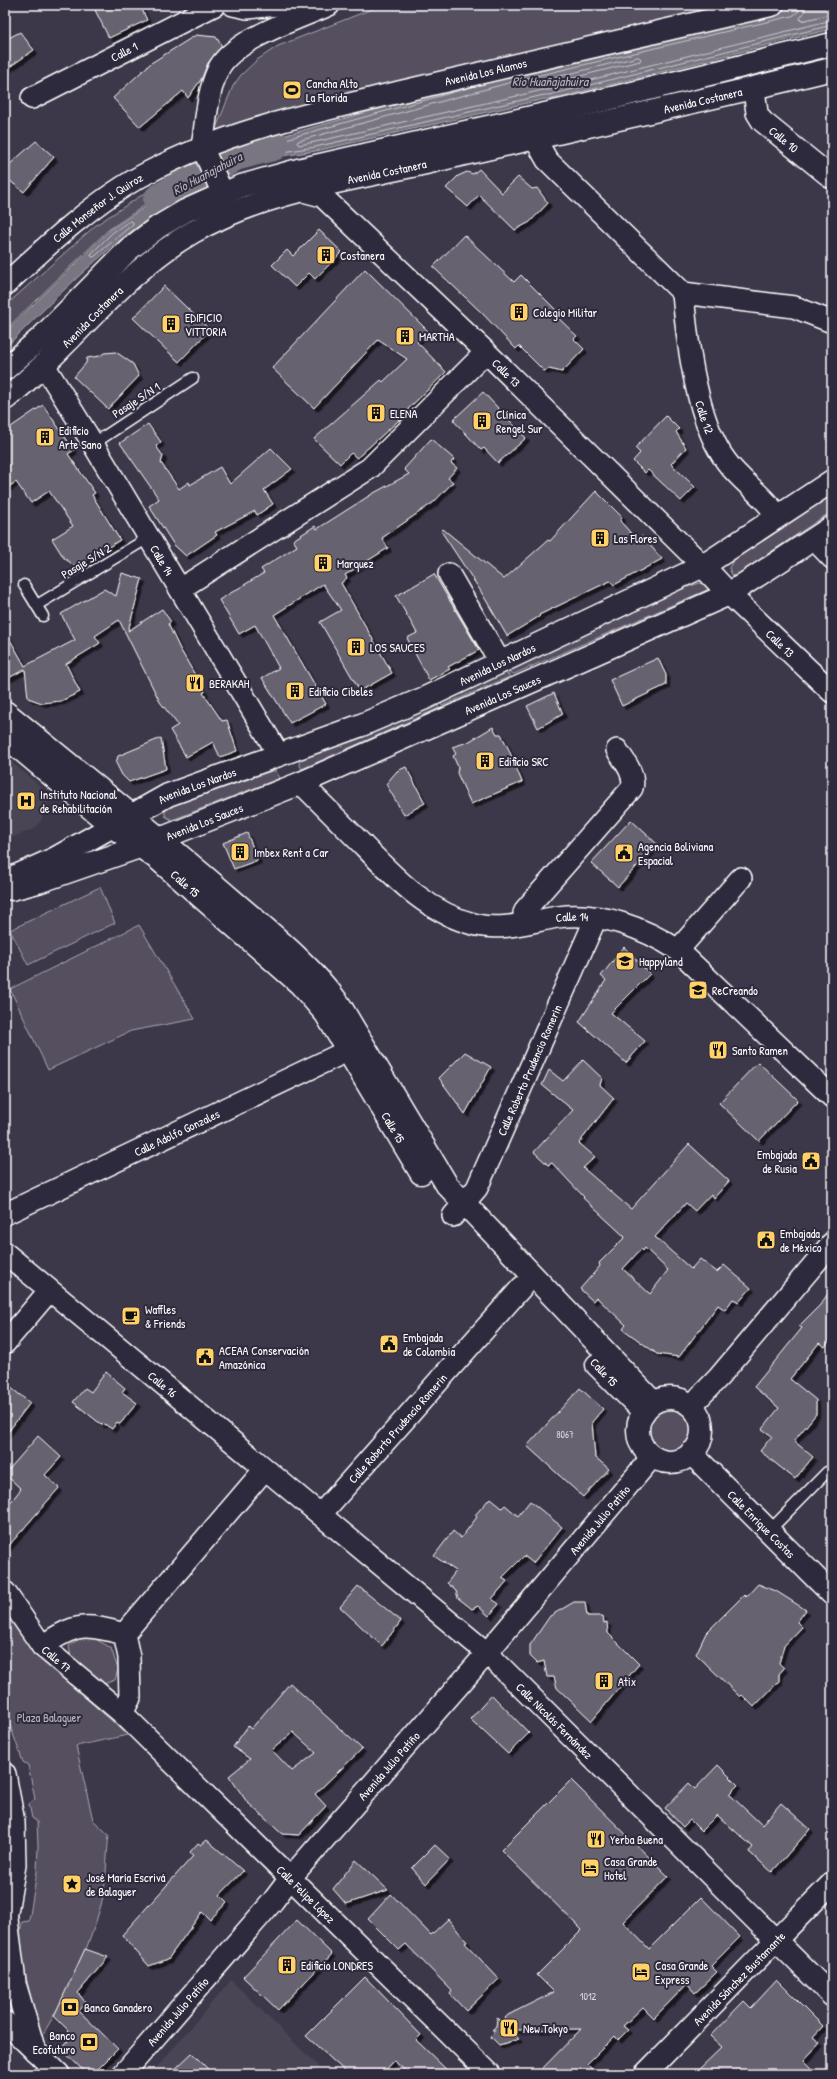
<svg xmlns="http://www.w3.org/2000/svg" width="837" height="2079" font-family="'Patrick Hand',sans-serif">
	<defs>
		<filter id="shadow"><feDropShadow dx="3.5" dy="3.5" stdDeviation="0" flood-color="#0009"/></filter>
	</defs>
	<rect width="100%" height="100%" fill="#3c3749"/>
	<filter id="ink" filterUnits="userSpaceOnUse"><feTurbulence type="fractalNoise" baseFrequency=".025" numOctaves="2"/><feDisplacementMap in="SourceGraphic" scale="8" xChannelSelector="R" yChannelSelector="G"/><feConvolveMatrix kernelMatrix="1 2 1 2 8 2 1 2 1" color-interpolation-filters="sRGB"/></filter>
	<g filter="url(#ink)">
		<g fill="#494455">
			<path d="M5,757L39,785L43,791L48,804L41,821L34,829L5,840Z"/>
			<path d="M231,1980L319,2067L312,2074H151Z"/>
		</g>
		<g fill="#555060" stroke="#aaa8b0">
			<path d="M382,5H742L214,133L233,86L241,75L257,60L278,46Z"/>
			<path d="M191,169L193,173L108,230L5,330V306L96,225L145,193Z"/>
			<path d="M832,493V511L735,576L732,575L729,568L732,562L738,556Z"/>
			<path d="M700,583L707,585L709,589L514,674L504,670L680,589Z"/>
			<path d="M501,671L511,676L442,706L439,700Z"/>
			<path d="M436,701L439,708L302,769L299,764L300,759Z"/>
			<path d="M272,771H276L280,778L172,820L165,816V808Z"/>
			<path d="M100,887L115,923L28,965L10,930Z"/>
			<path d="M139,925L195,1019L131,1031L48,1070L10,989Z"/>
			<circle cx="670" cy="1431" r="21"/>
			<path d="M5,1609L41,1659L128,1735L76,1746L93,1820L109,1835C106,1857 107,1883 101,1905C89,1949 67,1995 43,2034L38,2029L18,1942L22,1922L29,1921L37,1871L38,1846L37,1822L32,1818L29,1804L35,1799L28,1765L23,1762L5,1711Z"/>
			<path d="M80,1638H94L111,1648L118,1669L115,1680L104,1684L71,1657L69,1646Z"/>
		</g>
		<g fill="#797682" stroke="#afadb4">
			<path d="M798,5H832V29L548,100L545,99L316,151L234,163L228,151L479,81Z"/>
			<path d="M195,174L199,187C122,229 67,287 5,348V332L110,230Z"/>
		</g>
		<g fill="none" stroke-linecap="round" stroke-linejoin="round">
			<g stroke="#c9c8cd" stroke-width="1">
				<path d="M800,5L798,12L792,16L519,80L298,141L297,143L299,145L315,142L543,90H550L832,20"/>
				<path d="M806,5L804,13L800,18L801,21L832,14"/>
				<path d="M639,57L641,59L640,61L549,84L543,82L545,80Z"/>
				<path d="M479,85L236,153L235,156L238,159L315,147L544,95H549L832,25"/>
				<path d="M130,221L133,222V224L94,257L91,256V254L112,233Z"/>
			</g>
			<path stroke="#797682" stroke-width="32" d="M159,200L235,155L273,145"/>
		</g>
		<g fill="#666270" stroke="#fff" fill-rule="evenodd" filter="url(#shadow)">
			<path d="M104,5H140L147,20L109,38L95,10Z"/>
			<path d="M20,32L34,50L5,70V40Z"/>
			<path d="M196,35L216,37L222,46L208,63L202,78L188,98L183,91L140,127L113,98L151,63Z"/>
			<path d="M36,141L54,157L24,192L5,177V170L9,165Z"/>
			<path d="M479,169L502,193L518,177L532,189L537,188L548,203L530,222L515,230L479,195L468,207L446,188L458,176L467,172L473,174Z"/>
			<path d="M319,230L342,252L315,279L309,273L295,287L272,265L287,250L293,256Z"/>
			<path d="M464,235L514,282L521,275L556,310L553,313L577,336L574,339L584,349L562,372L549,369L544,371L519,346L516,349L482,313L433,267Z"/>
			<path d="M365,269L428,331L417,342L446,372L408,409L409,411L357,458L351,453L340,464L314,439L381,380L383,382L407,359L378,340L314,408L272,368Z"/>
			<path d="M164,286L210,330L179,362L133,318Z"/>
			<path d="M116,352L133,364L139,376L108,409L74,377L86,363L87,358L100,356L104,353Z"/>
			<path d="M483,392L526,438L498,463L484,448L481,450L453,420Z"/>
			<path d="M43,405L74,450L68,454L95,493L92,495L120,540L76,567L64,558L52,539L73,526L49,491L31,503L16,482L5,489V431Z"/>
			<path d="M666,416L679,429L676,432L686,448L671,464L695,487L681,501L648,470L645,473L633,461L640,453L635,448Z"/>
			<path d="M148,424L161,442L156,446L163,456L161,463L179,489L189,482L190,485L220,467L230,484L271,448L292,469L264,490L273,504L257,515L255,511L215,532L217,535L186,556L174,545L149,506L159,499L120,443Z"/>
			<path d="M431,439L454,459L451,463L457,468L448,478L453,482L434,502L382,538L388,548L345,575L347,578L341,583L392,673L360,691L320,622L341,610L323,584L274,615L326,704L290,723L262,678L279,668L255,625L239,634L219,600L264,573L261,569L297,546L293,540L315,526L317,529L372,494L409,474L404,469Z"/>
			<path d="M596,491L622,517L620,521L637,540L642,536L662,559L614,585L610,581L539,615L540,616L507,636L480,590L441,531L443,529L504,579L548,540L550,541Z"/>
			<path d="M122,573L142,579L128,631L162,609L171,622L168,624L180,649L205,692L203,693L222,721L227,720L237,751L220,757L213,742L186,757L170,730L178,725L160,702L119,620L95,636L100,643L66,664L80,692L61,701L42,703L28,698L25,669L5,680V631L25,666L75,640L61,614L104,589L116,596Z"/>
			<path d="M434,574L479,650L448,667L450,669L429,680L407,638L417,633L396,596Z"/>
			<path d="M658,658L666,675V685L622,706L610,680Z"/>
			<path d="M554,693L563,714L538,728L527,706Z"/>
			<path d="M493,727L497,734H501L509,750L522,782L471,804L457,773L458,767L453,756L456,754L452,747L468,742Z"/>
			<path d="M161,738L166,769L129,782L122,775L116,763L118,756Z"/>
			<path d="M406,767L425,803L404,815L386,784L397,771Z"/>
			<path d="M631,820L657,844L618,887L591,863Z"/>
			<path d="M247,833L258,860L234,869L223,843Z"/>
			<path d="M624,947L650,974L611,1013L645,1041L626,1063L579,1022L606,980L601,976Z"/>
			<path d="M465,1052L491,1067L465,1114L439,1078Z"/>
			<path d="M583,1060L602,1078L600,1085L614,1098L579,1143L595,1157L583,1168L631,1209L689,1144L729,1181L714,1198L711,1194L695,1211L686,1203L655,1237L691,1269L700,1259L717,1272L724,1265L751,1288L739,1302L733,1299L725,1310L718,1305L679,1357L657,1354L623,1329L626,1325L596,1297L593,1301L580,1289L600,1266L599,1263L625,1237L583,1198L584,1197L552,1163L548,1165L534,1152L573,1110L542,1085L549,1070L563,1081ZM645,1248L668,1270L650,1294L623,1269L641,1249L643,1251Z"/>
			<path d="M758,1062L798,1100L759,1141L719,1103Z"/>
			<path d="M832,1288V1337L825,1347L819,1343L790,1379L816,1400V1414L794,1441L813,1457L795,1479L760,1451L772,1436L762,1429L779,1408L754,1387L802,1328L799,1326L820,1305Z"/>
			<path d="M106,1372L125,1388L122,1392L137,1403L120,1424L117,1422L112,1429L103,1423L102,1425L73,1402L85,1388L91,1392Z"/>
			<path d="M5,1383L30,1403L5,1436Z"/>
			<path d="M580,1388L603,1409L592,1422L595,1457L609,1469L583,1497L527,1446Z"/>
			<path d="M38,1436L61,1457L45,1475L59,1488L5,1550V1509L21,1489L5,1474Z"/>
			<path d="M490,1498L502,1508L505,1505L518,1516L530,1501L562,1527L533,1563L524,1556L502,1578L507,1581L492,1599L499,1604L489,1616L478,1606L472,1609L458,1598L456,1591L447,1583L456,1571L434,1556L453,1531L461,1538L477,1517L475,1515Z"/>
			<path d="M758,1584L776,1591L806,1610L797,1622L802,1627L784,1646L779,1663L784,1668L779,1674V1681L754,1707L742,1695L740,1697L696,1654L706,1633L744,1595L746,1597Z"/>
			<path d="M358,1586L401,1621L382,1646L340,1607Z"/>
			<path d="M574,1602H585L587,1616H603L604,1623L607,1622L608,1633L639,1664L592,1721L557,1688L554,1677H547L544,1661L537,1663L530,1656V1645L550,1616Z"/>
			<path d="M290,1683L362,1749L315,1794L326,1806L299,1835L282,1834L247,1802L229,1776L250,1759L233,1747L248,1726L251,1729ZM293,1732L316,1753L292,1771L272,1750Z"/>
			<path d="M492,1695L529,1733L508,1754L470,1719Z"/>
			<path d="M718,1765L738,1785L729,1794L762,1825L781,1803L810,1829L772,1872L749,1852L753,1847L717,1815L701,1831L690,1820L683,1827L665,1808L689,1783L695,1789Z"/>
			<path d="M571,1780L668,1876L623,1922L649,1949L701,1897L740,1937L711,1966L717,1972L695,1993L687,1984L654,2018L643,2007L623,2026L628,2030L618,2040L615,2036L587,2064L597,2074H537L581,2029L510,2030L519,2039L499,2045L491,2037L495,2030H492L496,2026L497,2018L501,2022L508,2015L554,1992L537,1975L582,1930L501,1850Z"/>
			<path d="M207,1840L243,1871L220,1895L227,1902L210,1920L202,1912L168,1959L149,1966L122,1935L193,1856L190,1852L198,1843L201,1845Z"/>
			<path d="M435,1845L450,1859L426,1884L412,1868Z"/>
			<path d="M356,1860L388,1890L346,1904L333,1889Z"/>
			<path d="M391,1894L431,1935L448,1919L467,1942L465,1943L499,1979L466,2011L450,1994L452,1991L406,1944L399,1950L368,1919Z"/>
			<path d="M297,1920L332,1954L278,2010L243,1977Z"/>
			<path d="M85,1949L108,1957L78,1993L86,2003L79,2011L118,2049L94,2073L85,2072L61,2049L73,2035L54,2016Z"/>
			<path d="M365,1977L421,2035L416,2040L451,2074H409L394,2061L382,2074H348L306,2036Z"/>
			<path d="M777,1980L823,2026L813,2037L820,2043L804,2060L818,2074H694L722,2047L710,2036L744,2001L751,2008Z"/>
			<path d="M192,2053L213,2074H170Z"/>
		</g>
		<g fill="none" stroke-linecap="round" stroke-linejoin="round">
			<defs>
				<g id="lane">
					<path d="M93,444L193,378"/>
					<path d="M24,585L43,616"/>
					<path d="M37,605L148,538"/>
					<path d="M769,1531L827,1472"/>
				</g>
				<g id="street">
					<path d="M233,5L247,8L278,5"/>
					<path id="s1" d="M754,89L757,113L762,121L832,178"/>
					<path id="s2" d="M32,98L215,5"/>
					<path d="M535,139L547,160L683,293L794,307L832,322"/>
					<path d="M202,147C206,122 207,93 218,70C231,40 300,18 329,5"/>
					<path d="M202,147L223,194"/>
					<path id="s3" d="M303,191L322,196L486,352L703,566"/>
					<path id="s4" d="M5,285C46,246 99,197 149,172C229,130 313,113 399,92C523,62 648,34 773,5"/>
					<path id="s5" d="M683,293C687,342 697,422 726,461C741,482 764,495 778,517"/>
					<path id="s6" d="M44,365L93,444L279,755"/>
					<path d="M814,539L832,558"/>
					<path d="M449,574L500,662"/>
					<path d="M180,589L370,468L486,352"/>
					<path id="s7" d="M729,594L832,692"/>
					<path id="s8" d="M301,783C322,804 342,824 363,845C396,879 429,914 477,925C504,931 532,921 558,917C600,911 644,928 678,950L832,1097"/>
					<path d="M524,923V913L526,909L632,788C636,774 624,761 617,750"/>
					<path d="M678,950L741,878"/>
					<path id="s9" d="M5,1214L347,1051"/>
					<path id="s10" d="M453,1216L477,1188L596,918"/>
					<path id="s11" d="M5,1253L487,1653L832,1996"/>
					<path d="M5,1343L49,1291"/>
					<path d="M691,1406L719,1377L832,1243"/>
					<path id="s12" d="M321,1514L522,1287"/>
					<path id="s13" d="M5,1592L42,1646L122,1713L490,2074"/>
					<path d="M124,1634L265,1469"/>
					<path d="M42,1646C76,1623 85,1623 124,1634L129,1657L130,1698L122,1713"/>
					<path d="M5,1774L14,1822L15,1865L5,1924"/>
					<path d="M7,1919L15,1982"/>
					<path d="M16,1987L35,2051"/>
					<path d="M5,2022L59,2074"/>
					<path id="s14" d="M123,2074L273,1901L291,1877L487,1653L652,1457"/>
					<path id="s15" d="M645,2074L832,1883"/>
				</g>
				<g id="secondary">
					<path d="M5,369L42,337L128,250L158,227L185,211L241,186L298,170L567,109L832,44"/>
					<path id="s16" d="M5,399C71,347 120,274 193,232C265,191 351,180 430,162C564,131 698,102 832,69"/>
					<path d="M703,566L729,594"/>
					<path d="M5,712C81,774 157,835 231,899C269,932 310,964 339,1004L447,1185L653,1402"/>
					<path id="s17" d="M5,736L112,826L158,859L300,984L326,1014L421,1173"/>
					<path id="s18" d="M5,881L54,859L168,795L359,726L425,698L703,566L832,481"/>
					<path id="s19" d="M12,889L38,882L142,846L301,783L594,654L729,594L832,527"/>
					<path d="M597,1365L644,1412"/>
					<circle cx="670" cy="1430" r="32"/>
					<path id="s20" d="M691,1453L832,1594"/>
				</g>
			</defs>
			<use href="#lane" stroke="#fff" stroke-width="13"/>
			<use href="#street" stroke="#fff" stroke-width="24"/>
			<use href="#secondary" stroke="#fff" stroke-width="25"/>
			<use href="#lane" stroke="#2f2a3d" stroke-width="10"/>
			<use href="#street" stroke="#2f2a3d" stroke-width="21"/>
			<use href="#secondary" stroke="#2f2a3d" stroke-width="22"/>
		</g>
	</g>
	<defs>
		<symbol id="stadium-square" viewBox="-11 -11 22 22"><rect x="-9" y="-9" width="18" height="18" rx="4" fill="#ffd166" stroke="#2f2a3d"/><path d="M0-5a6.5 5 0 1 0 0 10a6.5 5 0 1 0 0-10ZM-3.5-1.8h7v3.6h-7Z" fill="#111"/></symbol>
		<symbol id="building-square" viewBox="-11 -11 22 22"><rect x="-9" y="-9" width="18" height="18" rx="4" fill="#ffd166" stroke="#2f2a3d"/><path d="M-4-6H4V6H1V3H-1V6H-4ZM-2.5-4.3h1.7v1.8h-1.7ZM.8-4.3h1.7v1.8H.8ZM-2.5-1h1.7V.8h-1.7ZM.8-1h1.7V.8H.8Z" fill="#111"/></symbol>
		<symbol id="restaurant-square" viewBox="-11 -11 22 22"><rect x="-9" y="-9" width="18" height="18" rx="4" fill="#ffd166" stroke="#2f2a3d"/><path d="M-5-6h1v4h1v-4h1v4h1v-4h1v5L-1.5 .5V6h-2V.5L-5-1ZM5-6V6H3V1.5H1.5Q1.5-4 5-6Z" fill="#111"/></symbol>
		<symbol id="hospital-square" viewBox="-11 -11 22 22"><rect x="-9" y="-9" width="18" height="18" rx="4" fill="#ffd166" stroke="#2f2a3d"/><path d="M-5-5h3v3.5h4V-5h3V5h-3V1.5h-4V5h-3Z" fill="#111"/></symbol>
		<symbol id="civic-square" viewBox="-11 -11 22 22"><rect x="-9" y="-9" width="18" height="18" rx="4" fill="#ffd166" stroke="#2f2a3d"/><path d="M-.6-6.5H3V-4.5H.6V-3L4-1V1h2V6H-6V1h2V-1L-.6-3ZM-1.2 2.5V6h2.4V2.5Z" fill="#111"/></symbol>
		<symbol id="school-square" viewBox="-11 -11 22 22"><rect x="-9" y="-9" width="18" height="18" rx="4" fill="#ffd166" stroke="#2f2a3d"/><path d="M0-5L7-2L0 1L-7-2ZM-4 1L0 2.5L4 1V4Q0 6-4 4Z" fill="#111"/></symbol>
		<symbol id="cafe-square" viewBox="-11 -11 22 22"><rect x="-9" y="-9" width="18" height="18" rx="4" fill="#ffd166" stroke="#2f2a3d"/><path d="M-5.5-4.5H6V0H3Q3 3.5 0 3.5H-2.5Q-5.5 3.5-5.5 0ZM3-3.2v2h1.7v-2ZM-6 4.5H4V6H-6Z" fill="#111"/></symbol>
		<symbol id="hotel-square" viewBox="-11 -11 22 22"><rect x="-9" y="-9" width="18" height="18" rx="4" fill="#ffd166" stroke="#2f2a3d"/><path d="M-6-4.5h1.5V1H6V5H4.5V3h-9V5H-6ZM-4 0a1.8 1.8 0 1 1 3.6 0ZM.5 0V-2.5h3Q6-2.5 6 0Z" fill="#111"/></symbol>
		<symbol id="sight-square" viewBox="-11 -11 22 22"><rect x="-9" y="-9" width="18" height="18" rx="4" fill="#ffd166" stroke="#2f2a3d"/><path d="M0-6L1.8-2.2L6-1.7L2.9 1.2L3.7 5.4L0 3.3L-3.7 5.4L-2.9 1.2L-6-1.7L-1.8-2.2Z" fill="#111"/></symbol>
		<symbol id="bank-square" viewBox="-11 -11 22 22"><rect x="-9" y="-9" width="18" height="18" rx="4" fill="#ffd166" stroke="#2f2a3d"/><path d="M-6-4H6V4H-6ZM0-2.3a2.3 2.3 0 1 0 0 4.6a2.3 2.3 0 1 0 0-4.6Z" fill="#111"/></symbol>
	</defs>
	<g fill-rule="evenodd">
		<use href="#stadium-square" x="281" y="79" width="22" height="22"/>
		<use href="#building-square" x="315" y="244" width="22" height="22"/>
		<use href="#building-square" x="508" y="301" width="22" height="22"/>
		<use href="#building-square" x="160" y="313" width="22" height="22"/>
		<use href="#building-square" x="394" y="325" width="22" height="22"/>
		<use href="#building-square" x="365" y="402" width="22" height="22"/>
		<use href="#building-square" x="471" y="410" width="22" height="22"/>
		<use href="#building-square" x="34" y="426" width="22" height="22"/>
		<use href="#building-square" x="589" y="527" width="22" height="22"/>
		<use href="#building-square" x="312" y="552" width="22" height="22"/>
		<use href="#building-square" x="345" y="636" width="22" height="22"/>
		<use href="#restaurant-square" x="184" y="672" width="22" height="22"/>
		<use href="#building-square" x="284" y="680" width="22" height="22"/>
		<use href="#building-square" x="474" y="750" width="22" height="22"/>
		<use href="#hospital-square" x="15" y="790" width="22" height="22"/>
		<use href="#building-square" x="229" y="841" width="22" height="22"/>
		<use href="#civic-square" x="613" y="842" width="22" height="22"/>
		<use href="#school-square" x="614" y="950" width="22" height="22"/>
		<use href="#school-square" x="687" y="979" width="22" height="22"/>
		<use href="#restaurant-square" x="707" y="1039" width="22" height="22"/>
		<use href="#civic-square" x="800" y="1150" width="22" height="22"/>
		<use href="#civic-square" x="755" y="1229" width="22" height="22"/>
		<use href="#cafe-square" x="120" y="1305" width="22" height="22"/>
		<use href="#civic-square" x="378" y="1333" width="22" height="22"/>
		<use href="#civic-square" x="194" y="1346" width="22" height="22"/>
		<use href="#building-square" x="593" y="1670" width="22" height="22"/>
		<use href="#restaurant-square" x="585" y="1828" width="22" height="22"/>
		<use href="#hotel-square" x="579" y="1857" width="22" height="22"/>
		<use href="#sight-square" x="61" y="1873" width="22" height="22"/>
		<use href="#building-square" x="276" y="1954" width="22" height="22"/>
		<use href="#hotel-square" x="630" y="1961" width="22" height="22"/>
		<use href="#bank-square" x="59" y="1996" width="22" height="22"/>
		<use href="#restaurant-square" x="498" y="2017" width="22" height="22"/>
		<use href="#bank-square" x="78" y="2031" width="22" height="22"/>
	</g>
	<g text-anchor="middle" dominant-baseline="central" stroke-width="4" stroke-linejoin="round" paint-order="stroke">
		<g font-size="10" fill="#d9d8db">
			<text x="565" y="1434">8067</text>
			<text x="588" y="1996">1012</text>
		</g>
		<g font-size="12" fill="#fff" stroke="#2f2a3d">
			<text stroke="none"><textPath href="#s2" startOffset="103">Calle 1</textPath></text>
			<text stroke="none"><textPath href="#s4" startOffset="536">Avenida Los Alamos</textPath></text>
			<text stroke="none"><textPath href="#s16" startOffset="780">Avenida Costanera</textPath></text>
			<text stroke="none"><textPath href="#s1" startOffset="62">Calle 10</textPath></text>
			<text stroke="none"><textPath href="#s16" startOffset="456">Avenida Costanera</textPath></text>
			<text stroke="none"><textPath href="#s4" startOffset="121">Calle Monseñor J. Quiroz</textPath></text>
			<text stroke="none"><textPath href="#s16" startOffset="120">Avenida Costanera</textPath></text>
			<text stroke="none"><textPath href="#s3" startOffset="275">Calle 13</textPath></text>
			<text transform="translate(136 400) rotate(-33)">Pasaje S/N 1</text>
			<text stroke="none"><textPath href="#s5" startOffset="126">Calle 12</textPath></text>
			<text stroke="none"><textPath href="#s6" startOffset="228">Calle 14</textPath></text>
			<text transform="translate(86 561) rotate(-31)">Pasaje S/N 2</text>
			<text stroke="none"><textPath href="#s7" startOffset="71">Calle 13</textPath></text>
			<text stroke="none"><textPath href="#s18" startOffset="539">Avenida Los Nardos</textPath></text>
			<text stroke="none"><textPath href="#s19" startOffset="528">Avenida Los Sauces</textPath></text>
			<text stroke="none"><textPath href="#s18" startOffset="215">Avenida Los Nardos</textPath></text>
			<text stroke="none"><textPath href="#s19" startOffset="204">Avenida Los Sauces</textPath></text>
			<text stroke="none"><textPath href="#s17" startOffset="233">Calle 15</textPath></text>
			<text stroke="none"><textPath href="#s8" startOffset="325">Calle 14</textPath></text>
			<text stroke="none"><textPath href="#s10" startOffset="166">Calle Roberto Prudencio Romerin</textPath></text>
			<text stroke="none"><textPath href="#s17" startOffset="557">Calle 15</textPath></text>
			<text stroke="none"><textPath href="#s9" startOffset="190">Calle Adolfo Gonzales</textPath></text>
			<text transform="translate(604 1372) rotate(46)">Calle 15</text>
			<text stroke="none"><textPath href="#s11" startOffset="205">Calle 16</textPath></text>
			<text stroke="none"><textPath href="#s12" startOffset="115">Calle Roberto Prudencio Romerin</textPath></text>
			<text stroke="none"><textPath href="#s14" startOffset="731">Avenida Julio Patiño</textPath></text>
			<text stroke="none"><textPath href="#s20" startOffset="100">Calle Enrique Costas</textPath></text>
			<text stroke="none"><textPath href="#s13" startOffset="85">Calle 17</textPath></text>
			<text stroke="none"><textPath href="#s11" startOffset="722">Calle Nicolás Fernández</textPath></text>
			<text stroke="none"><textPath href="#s14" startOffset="407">Avenida Julio Patiño</textPath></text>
			<text stroke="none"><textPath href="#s13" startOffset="428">Calle Felipe López</textPath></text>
			<text stroke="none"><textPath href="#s15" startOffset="134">Avenida Sánchez Bustamante</textPath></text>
			<text stroke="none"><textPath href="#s14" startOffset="83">Avenida Julio Patiño</textPath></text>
		</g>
		<g font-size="12" fill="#fff" stroke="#2f2a3d" text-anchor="start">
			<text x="306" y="83">Cancha Alto<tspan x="306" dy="14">La Florida</tspan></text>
			<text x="340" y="255">Costanera</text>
			<text x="533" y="312">Colegio Militar</text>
			<text x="185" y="317">EDIFICIO<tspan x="185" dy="14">VITTORIA</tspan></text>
			<text x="419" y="336">MARTHA</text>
			<text x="390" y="413">ELENA</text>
			<text x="496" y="414">Clínica<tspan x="496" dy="14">Rengel Sur</tspan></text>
			<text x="59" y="430">Edificio<tspan x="59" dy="14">Arte Sano</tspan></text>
			<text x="614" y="538">Las Flores</text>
			<text x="337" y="563">Marquez</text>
			<text x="370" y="647">LOS SAUCES</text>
			<text x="209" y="683">BERAKAH</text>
			<text x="309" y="691">Edificio Cibeles</text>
			<text x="499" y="761">Edificio SRC</text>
			<text x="40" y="794">Instituto Nacional<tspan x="40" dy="14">de Rehabilitación</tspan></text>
			<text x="638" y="846">Agencia Boliviana<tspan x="638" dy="14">Espacial</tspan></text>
			<text x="254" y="852">Imbex Rent a Car</text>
			<text x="639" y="961">Happyland</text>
			<text x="712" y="990">ReCreando</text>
			<text x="732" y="1050">Santo Ramen</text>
			<text x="797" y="1154" text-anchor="end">Embajada<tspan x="797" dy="14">de Rusia</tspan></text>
			<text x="780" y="1233">Embajada<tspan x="780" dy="14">de México</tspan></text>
			<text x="145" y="1309">Waffles<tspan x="145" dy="14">&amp; Friends</tspan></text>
			<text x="403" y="1337">Embajada<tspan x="403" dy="14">de Colombia</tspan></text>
			<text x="219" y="1350">ACEAA Conservación<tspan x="219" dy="14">Amazónica</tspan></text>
			<text x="618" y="1681">Atix</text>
			<text x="610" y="1839">Yerba Buena</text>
			<text x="604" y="1861">Casa Grande<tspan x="604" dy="14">Hotel</tspan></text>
			<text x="86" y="1877">José María Escrivá<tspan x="86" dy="14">de Balaguer</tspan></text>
			<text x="301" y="1965">Edificio LONDRES</text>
			<text x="655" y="1965">Casa Grande<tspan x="655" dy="14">Express</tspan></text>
			<text x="84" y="2007">Banco Ganadero</text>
			<text x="523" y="2028">New Tokyo</text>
			<text x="75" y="2035" text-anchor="end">Banco<tspan x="75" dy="14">Ecofuturo</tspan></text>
		</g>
		<g font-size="12" fill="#bbb9bf" stroke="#2f2a3d">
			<text x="49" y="1717">Plaza Balaguer</text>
		</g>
		<g font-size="13" font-style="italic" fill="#b5b4ba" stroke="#2f2a3d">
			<text x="550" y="81">Río Huañajahuira</text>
			<text transform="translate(207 173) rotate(-28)">Río Huañajahuira</text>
		</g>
	</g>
	<rect width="837" height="2079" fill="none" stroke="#2f2a3d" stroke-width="20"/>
	<rect x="10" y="10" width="817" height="2059" fill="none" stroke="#fff" stroke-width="1.5" filter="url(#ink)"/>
</svg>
